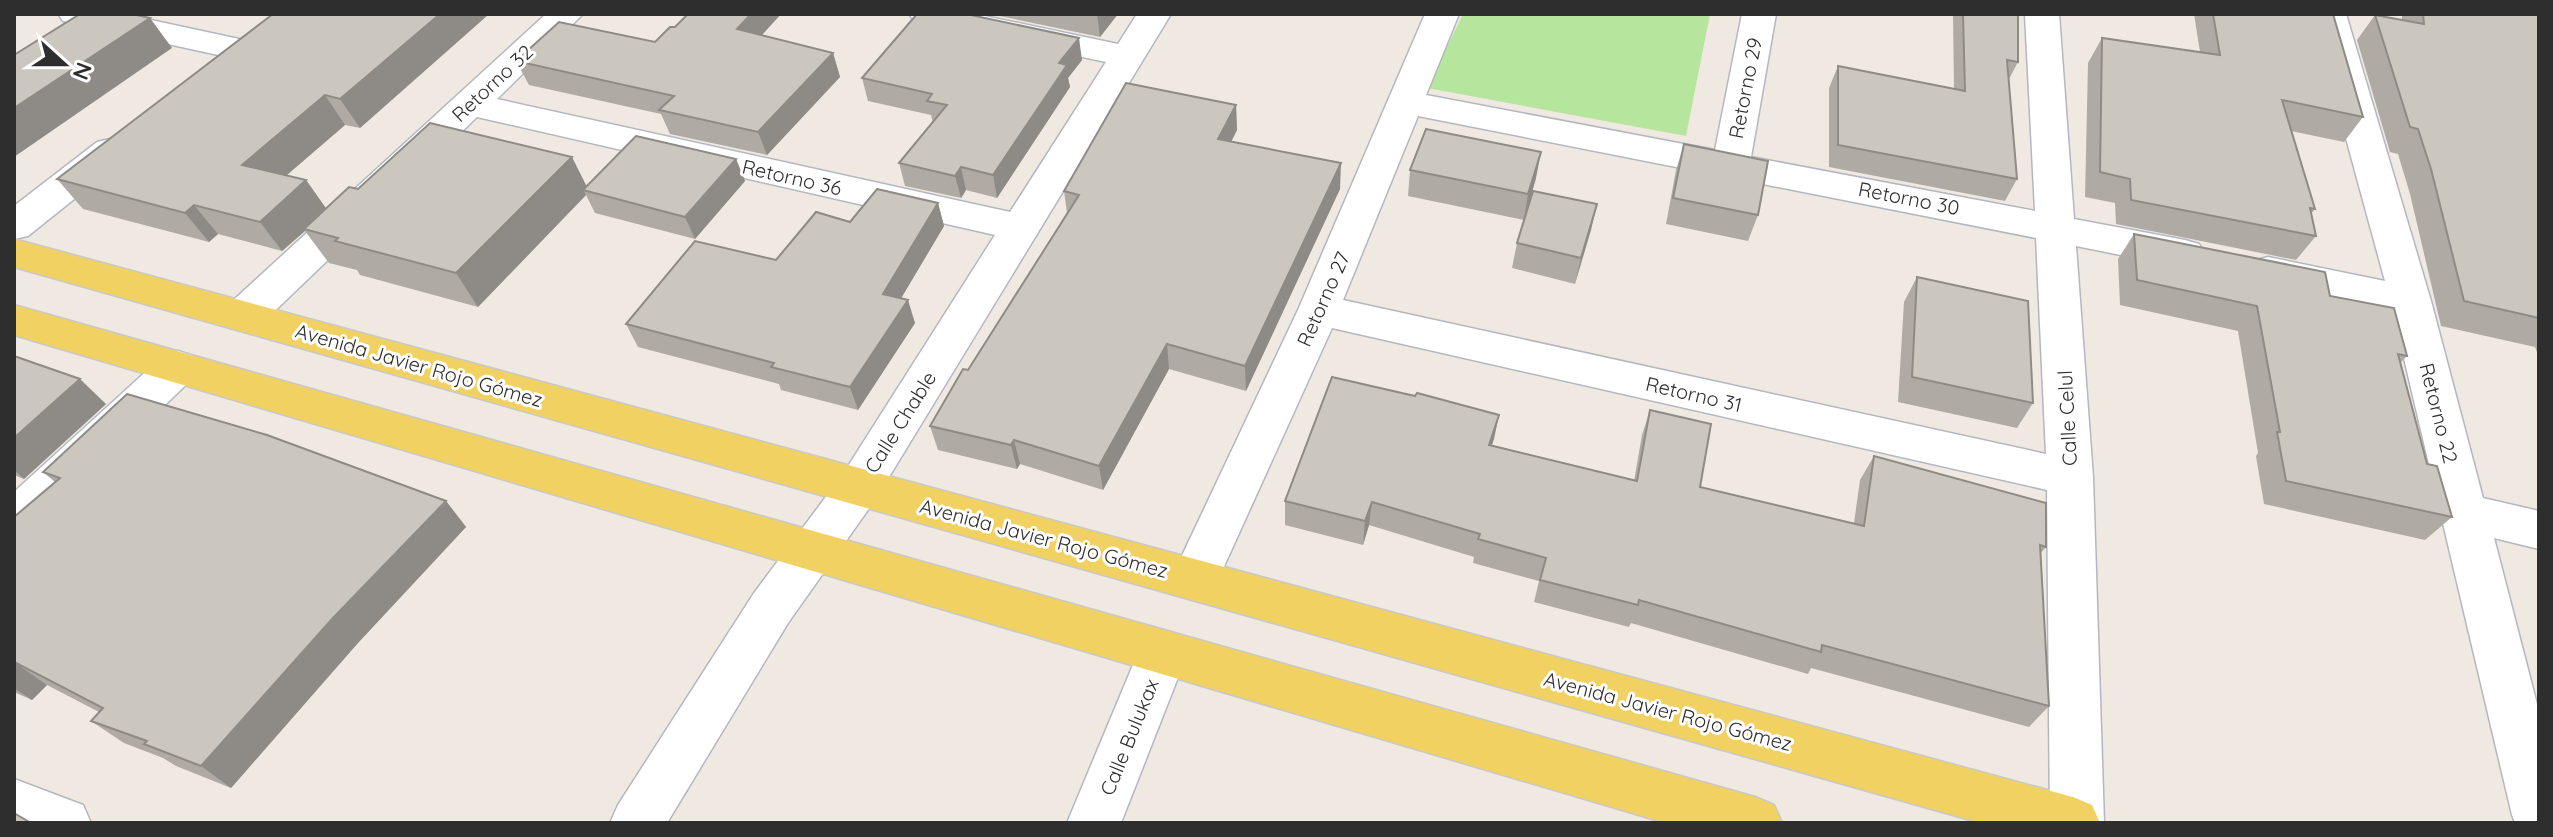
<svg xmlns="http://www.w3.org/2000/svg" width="2553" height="837" font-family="Quicksand,sans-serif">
	<rect width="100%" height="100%" fill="#efe9e1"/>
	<path fill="#b6e59e" d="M1463,14H1710L1686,136L1427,88Z"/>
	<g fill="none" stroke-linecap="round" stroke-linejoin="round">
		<defs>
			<g id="minor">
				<path d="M58,14H123L253,42L258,49L253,56L241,60L63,21Z"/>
				<path d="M546,14H583L497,99L1010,212L1106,62L926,24L914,21L909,14H975L1118,44L1137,14H1171L875,500L788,623L667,823H610L618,805L754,593L843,474L995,235L477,117L258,327L243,331L228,327L222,316L228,305Z"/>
				<path d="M1425,14H1459L1426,95L1715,150L1742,14H1776L1751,157L2035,211L2025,14H2059L2074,219L2185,240L2199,244L2205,254L2199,264L2185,268L2076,246L2093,477L2104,823H2050L2047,490L1332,328L1212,593L1195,599L1178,593L1171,579L1298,310ZM1418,116L2036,238L2046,454L1343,300Z"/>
				<path d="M2312,14H2346L2431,301L2483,498L2539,511V549L2494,538L2539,712V823H2515L2512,815L2393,312L2268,285L2254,281L2248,271L2254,261L2268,257L2385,281Z"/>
				<path d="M110,139L123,142L129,151L123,160L28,236L14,239V206L97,142Z"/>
				<path d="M178,351L193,356L199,367L193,378L30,535L14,540V492L163,356Z"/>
				<path d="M1163,630L1181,636L1188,652L1121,823H1067L1145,636Z"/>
				<path d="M14,779L83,805L91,823H14Z"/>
			</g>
			<g id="major">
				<path d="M14,239L2073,797L2092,805L2100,823H1981L14,267Z"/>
				<path d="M14,305L1755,797L1774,805L1782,823H1666L14,335Z"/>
			</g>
		</defs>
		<use href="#minor" stroke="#b4b7c1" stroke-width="3"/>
		<use href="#major" stroke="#c9c9c9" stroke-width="3"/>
		<use href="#minor" fill="#fff" fill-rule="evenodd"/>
		<use href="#major" fill="#f2d163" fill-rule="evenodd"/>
	</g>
	<g fill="#afaba4">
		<path d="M272,14H489L360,128L345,125L286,175L306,180L326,208L358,189L587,187L736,159L745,181L695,239L595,213L586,195L478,307L360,275L357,270L329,263L305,231L282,251L218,234L209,242L83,209L57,179Z"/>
		<path d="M688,14H781L762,35L833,53L840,77L767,155L670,134L661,114L529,85L516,61L655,42L675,27Z"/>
		<path d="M990,14H1118L1100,37Z"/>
		<path d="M1953,14H2018V62L2008,81L2017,179L2005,201L1829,167V88L1838,66L1954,89Z"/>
		<path d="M2194,14H2333L2363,117L2344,142L2291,131L2315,209L2311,214L2316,236L2296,260L2116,224L2115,203L2085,197L2088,63L2102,38L2200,52Z"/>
		<path d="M2402,14H2539V357L2535,347L2441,326L2410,194L2398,154L2390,152L2357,40L2375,15L2402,20Z"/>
		<path d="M1082,60L1068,78L1070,87L997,198L966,190L961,198L905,186L899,163L933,123L931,115L868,101L862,78Z"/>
		<path d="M1236,105L1237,130L1231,142L1340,189L1246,391L1169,369L1103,490L1020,464L1017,469L938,450L930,426L968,370L1067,213L1064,191Z"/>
		<path d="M1684,144L1758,215L1748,241L1666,224L1676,170Z"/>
		<path d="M1410,170L1536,178L1524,220L1408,196Z"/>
		<path d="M938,203L944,226L901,298L915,323L858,410L781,390L779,384L638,347L626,324L776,260L850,222Z"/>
		<path d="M1597,204L1575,284L1512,268L1517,243Z"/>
		<path d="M2134,234L2330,296L2407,356L2400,363L2427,464L2452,517L2425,540L2264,504L2256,456L2258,453L2238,331L2120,305L2118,259Z"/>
		<path d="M1917,277L2033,403L2017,428L1898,402L1904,302Z"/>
		<path d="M14,356L106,404L24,479L14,475Z"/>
		<path d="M1650,410L1700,487L1854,523L1860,480L1874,456L2046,547L2041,553L2049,706L2029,727L1811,668L1808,674L1631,623L1629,627L1534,602L1539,581L1473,563L1474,557L1369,525L1363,545L1285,525V501L1499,415L1492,445L1634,481L1642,435Z"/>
		<path d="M43,472L446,501L466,527L357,644L231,788L176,766L163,758L124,743L91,721L99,712L47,685L32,700L14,692V517L55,482Z"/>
	</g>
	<g fill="#8e8b86">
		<path d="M440,14H489L360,128L340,99Z"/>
		<path d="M751,14H781L746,52L737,29Z"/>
		<path d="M1097,14H1118L1100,37Z"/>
		<path d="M150,18L172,48L14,157V108Z"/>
		<path d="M1079,38L1082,60L1068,78L1070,87L997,198L993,175L1059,63Z"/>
		<path d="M833,53L840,77L767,155L758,132Z"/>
		<path d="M325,95L345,125L265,194L242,165Z"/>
		<path d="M1236,105L1237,130L1219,165L1218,139Z"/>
		<path d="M1541,152L1536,178L1524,220L1528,194Z"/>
		<path d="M572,157L589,191L583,190L586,195L478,307L456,273Z"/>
		<path d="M736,159L745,181L695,239L685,217Z"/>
		<path d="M1341,163L1340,189L1246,391L1245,366Z"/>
		<path d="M961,167L966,190L961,198L955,176Z"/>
		<path d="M306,180L327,210L304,229L305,231L282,251L260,222Z"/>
		<path d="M938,203L944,226L890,317L883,294Z"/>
		<path d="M1597,204L1591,230L1575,284L1581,258Z"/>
		<path d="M194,205L218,234L209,242L185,213Z"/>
		<path d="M908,300L915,323L858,410L850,387Z"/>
		<path d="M1167,344L1169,369L1103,490L1099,466Z"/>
		<path d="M80,379L106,404L24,479L14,470V438Z"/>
		<path d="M1499,415L1494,439L1484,469L1489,445Z"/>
		<path d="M1014,440L1020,464L1017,469L1011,445Z"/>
		<path d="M446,501L466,527L357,644L231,788L201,766L332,619Z"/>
		<path d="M1372,502L1369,525L1363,545L1365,521Z"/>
		<path d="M14,662L47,685L32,700L14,688Z"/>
	</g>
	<g fill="#cbc7bf" stroke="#8e8b86" stroke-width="2">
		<path d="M80,14H132L150,18L14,108V55Z"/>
		<path d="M273,14H440L340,99L325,95L242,165L306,180L260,222L194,205L185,213L57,179Z"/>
		<path d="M688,14H751L737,29L833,53L758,132L659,110L674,96L516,61L559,22L655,42L670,27H675Z"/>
		<path d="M917,14H966L1079,38L1059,63L1067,65L993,175L961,167L955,176L899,163L947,105L927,101L932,94L862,78Z"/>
		<path d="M1963,14H2018V62L2007,60L2017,179L1838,145V66L1965,91Z"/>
		<path d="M2213,14H2333L2363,117L2282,100L2315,209L2310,208L2316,236L2131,200L2130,179L2100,172L2102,38L2220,55Z"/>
		<path d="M2423,14H2539V318L2464,301L2431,169L2418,129L2410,127L2375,15L2424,24Z"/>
		<path d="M1126,83L1236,105L1218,139L1341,163L1245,366L1167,344L1099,466L1014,440L1011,445L930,426L963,369L968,370L1079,195L1064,191Z"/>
		<path d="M430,123L572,157L456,273L335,241L338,238L304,229L349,187L358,189Z"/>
		<path d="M1426,129L1541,152L1528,194L1410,170Z"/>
		<path d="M636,136L736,159L685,217L583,190Z"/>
		<path d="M1684,144L1768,161L1758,215L1673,198Z"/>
		<path d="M877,189L938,203L883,294L908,300L850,387L771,367L774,363L626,324L695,241L776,260L816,212L850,222Z"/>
		<path d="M1533,191L1597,204L1581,258L1517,243Z"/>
		<path d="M2134,234L2325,272L2330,296L2394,308L2407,356L2398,354L2427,464L2437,466L2452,517L2286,481L2277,432H2280L2257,306L2137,280Z"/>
		<path d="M1917,277L2028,301L2033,403L1912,377Z"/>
		<path d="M14,356L80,379L14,438Z"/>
		<path d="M1332,377L1415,396L1417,393L1499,415L1489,445L1637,481L1650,410L1711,424L1700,487L1864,526L1874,456L2046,503V547L2040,545L2049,706L1822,645L1821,652L1639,600L1638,605L1540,580L1546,558L1478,539L1480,534L1372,502L1365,521L1285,501Z"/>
		<path d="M127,394L267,435L446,501L332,619L201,766L144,744L147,741L91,721L103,708L14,662V517L60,478L43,472Z"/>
		<path d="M14,813L31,823H14Z"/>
	</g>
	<g text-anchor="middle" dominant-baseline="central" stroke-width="6" stroke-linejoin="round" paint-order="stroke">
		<g font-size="20" fill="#2e2e2e" stroke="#fff">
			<text transform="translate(492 83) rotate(-43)">Retorno 32</text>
			<text transform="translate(1745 88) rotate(-79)">Retorno 29</text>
			<text transform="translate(792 177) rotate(13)">Retorno 36</text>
			<text transform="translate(1909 198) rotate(11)">Retorno 30</text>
			<text transform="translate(1323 299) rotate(-66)">Retorno 27</text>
			<text transform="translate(419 365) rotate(16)">Avenida Javier Rojo Gómez</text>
			<text transform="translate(1694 394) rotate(13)">Retorno 31</text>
			<text transform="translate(2439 413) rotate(76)">Retorno 22</text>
			<text transform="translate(2067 418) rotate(-93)">Calle Celul</text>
			<text transform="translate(900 422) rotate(-58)">Calle Chable</text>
			<text transform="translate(1044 538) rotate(15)">Avenida Javier Rojo Gómez</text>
			<text transform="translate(1668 711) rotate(15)">Avenida Javier Rojo Gómez</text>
			<text transform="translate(1129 737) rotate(-68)">Calle Bulukax</text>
		</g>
	</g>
	<rect width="2553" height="837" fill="none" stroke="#2e2e2e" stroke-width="32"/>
	<g transform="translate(64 64) rotate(111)" stroke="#ffffff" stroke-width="6" paint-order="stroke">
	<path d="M0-6L14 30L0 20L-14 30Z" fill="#2e2e2e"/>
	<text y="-12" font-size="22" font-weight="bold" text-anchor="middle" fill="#2e2e2e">N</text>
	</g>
</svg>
